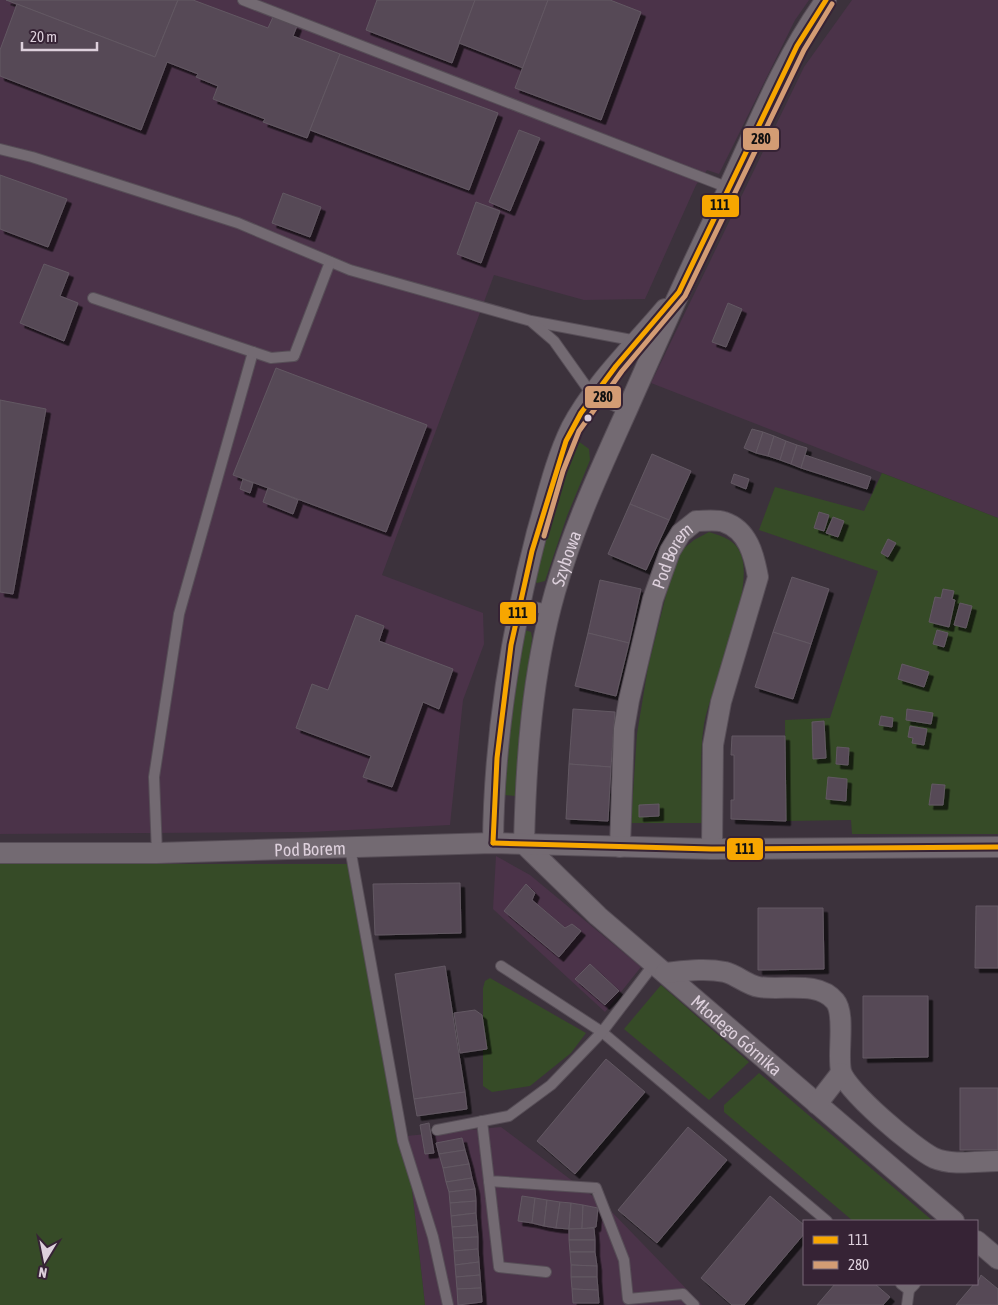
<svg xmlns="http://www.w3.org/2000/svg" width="998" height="1305" font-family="'Asap Condensed',sans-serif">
	<defs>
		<filter id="shadow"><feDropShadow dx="4.5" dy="4.5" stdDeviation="0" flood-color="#0009"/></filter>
	</defs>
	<rect width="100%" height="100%" fill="#3c323c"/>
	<g fill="#4b3349">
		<path d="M0,0H809L795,20L719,174L707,170L696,185L645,299L584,300L494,275L382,575L483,613L484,644L463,700L450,825L309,832L0,834Z"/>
		<path d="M852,0H998V518L651,383L804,67Z"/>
		<path d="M496,856L530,875L641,967L605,1012L493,909Z"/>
		<path d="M501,1127L607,1207L702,1305H425L406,1136Z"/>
	</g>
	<g fill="#364b27">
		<path d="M578,441L589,449L590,460L567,516L545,581L537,583L535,582L565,459L575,442Z"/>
		<path d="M882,473L998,518V834H852L851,820L786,821L785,720L830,718L878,571L759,530L775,487L864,511Z"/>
		<path d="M709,532C721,536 734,539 740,552C757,587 712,683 704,724C699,756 702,790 702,823H631L637,734L648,667L672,571L682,550L694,540Z"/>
		<path d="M525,630L531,632L532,638L515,796L504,795L512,691Z"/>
		<path d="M0,864H352L406,1136L425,1305H0Z"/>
		<path d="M490,978L586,1033L571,1053L530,1086L492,1092L483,1086V988L485,981Z"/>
		<path d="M661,985L749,1062L709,1100L624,1029Z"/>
		<path d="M759,1073L933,1221H853L724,1112V1105Z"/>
	</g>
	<g fill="#574a57" stroke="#625862" filter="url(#shadow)">
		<path d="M6,0H178L155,57Z"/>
		<path d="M178,0H193L268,28L273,17L297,26L293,36L340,54L307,138L263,122L265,119L213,99L218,86L196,77L198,74L167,62L141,130L0,76V50L17,4L155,57Z"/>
		<path d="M377,0H475L452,63L366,30Z"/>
		<path d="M475,0H548L523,68L459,43Z"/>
		<path d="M548,0H610L641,12L601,120L515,88Z"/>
		<path d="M340,54L498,113L469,190L310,130Z"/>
		<path d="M519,130L540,138L510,211L489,202Z"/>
		<path d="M0,175L67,199L48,247L0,229Z"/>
		<path d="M283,193L321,207L310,237L272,223Z"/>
		<path d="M476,202L500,211L481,263L457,254Z"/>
		<path d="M44,264L69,273L60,296L78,303L64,341L20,323Z"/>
		<path d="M728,303L742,309L726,347L712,342Z"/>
		<path d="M276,368L427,425L386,532L233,475Z"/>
		<path d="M0,400L46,409L13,594L0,592Z"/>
		<path d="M752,429L763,432L756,453L744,448Z"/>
		<path d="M763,432L774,436L768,456L756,453Z"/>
		<path d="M774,436L786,441L780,460L768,456Z"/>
		<path d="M786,441L797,445L791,464L780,460Z"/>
		<path d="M797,445L807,448L801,468L791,464Z"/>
		<path d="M652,454L691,471L669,520L630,504Z"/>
		<path d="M805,455L871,477L867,489L801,468Z"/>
		<path d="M734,474L749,479L746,489L731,483Z"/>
		<path d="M243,479L253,483L250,493L240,489Z"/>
		<path d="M268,488L298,500L293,514L263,502Z"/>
		<path d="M630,504L669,520L646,570L608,554Z"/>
		<path d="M819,512L829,515L824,531L814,528Z"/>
		<path d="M833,517L844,521L838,537L826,533Z"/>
		<path d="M888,539L896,543L888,557L881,553Z"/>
		<path d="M792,577L829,589L811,644L773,632Z"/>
		<path d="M600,580L641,589L629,643L588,633Z"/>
		<path d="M943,589L954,591L952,599L955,600L949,627L929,622L935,597L941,598Z"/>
		<path d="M960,603L972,606L966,628L954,625Z"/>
		<path d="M356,615L384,626L379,641L453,669L439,709L423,702L392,787L363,777L371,756L296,728L312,684L328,690Z"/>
		<path d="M937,630L948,633L944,647L933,644Z"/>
		<path d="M773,632L811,644L793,699L755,687Z"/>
		<path d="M588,633L629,643L616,696L575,686Z"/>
		<path d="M902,664L929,672L924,687L898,679Z"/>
		<path d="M573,709L615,712L611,767L569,764Z"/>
		<path d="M907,709L933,713L931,724L906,720Z"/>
		<path d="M881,716L893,718L892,727L879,725Z"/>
		<path d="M824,721L826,758L813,759L812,722Z"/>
		<path d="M910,726L927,729L924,745L912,743L913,738L908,737Z"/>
		<path d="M732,736H785L786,821L731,819V800H734V755H731Z"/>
		<path d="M837,747L849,748L848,765L836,764Z"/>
		<path d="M569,764L611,767L608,821L566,819Z"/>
		<path d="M828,777L847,779L846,801L826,799Z"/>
		<path d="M932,784L945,785L943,805H929Z"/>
		<path d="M659,804V816L639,817V805Z"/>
		<path d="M460,883L461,933L375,935L373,884Z"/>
		<path d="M526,884L535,893L532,900L565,928L572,924L581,931L559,957L504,911Z"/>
		<path d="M976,906H998V968H975Z"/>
		<path d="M758,908H823L824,969L758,970Z"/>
		<path d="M590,964L619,991L605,1005L575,979Z"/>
		<path d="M445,966L465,1092L414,1099L395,974Z"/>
		<path d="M863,996H928V1057L863,1058Z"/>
		<path d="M475,1010L482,1015L487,1049L460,1053L454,1013Z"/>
		<path d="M606,1059L645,1092L575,1174L537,1141Z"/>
		<rect x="960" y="1088" width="38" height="62"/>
		<path d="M465,1092L467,1109L417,1116L414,1099Z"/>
		<path d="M429,1123L434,1153L425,1154L420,1125Z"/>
		<path d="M688,1127L727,1160L657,1243L618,1210Z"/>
		<path d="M462,1138L465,1150L439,1154L436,1143Z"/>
		<path d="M465,1150L469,1164L443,1168L439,1154Z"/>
		<path d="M469,1164L472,1178L446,1182L443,1168Z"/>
		<path d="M472,1178L475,1189L449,1192L446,1182Z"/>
		<path d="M475,1189L476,1201L450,1203L449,1192Z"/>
		<path d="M522,1196L535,1198L532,1223L518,1221Z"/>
		<path d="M770,1196L804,1225V1234L744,1305H732L701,1278Z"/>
		<path d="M535,1198L547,1200L544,1226L532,1223Z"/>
		<path d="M547,1200L560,1202L556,1228L544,1226Z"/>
		<path d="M476,1201V1213L451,1216L450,1203Z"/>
		<path d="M560,1202L571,1203L569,1229L556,1228Z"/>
		<path d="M571,1203L583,1205L582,1229H569Z"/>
		<path d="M583,1205L598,1208L596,1227L582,1229Z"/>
		<path d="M476,1213L477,1225L452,1227L451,1216Z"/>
		<path d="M477,1225L478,1237L453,1238L452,1227Z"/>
		<path d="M594,1228L595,1240H569V1229Z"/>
		<path d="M478,1237V1249L454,1251L453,1238Z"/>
		<path d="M569,1240H595V1252H570Z"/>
		<path d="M478,1249L479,1262L455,1265L454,1251Z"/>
		<path d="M570,1252H595L597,1266L571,1265Z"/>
		<path d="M479,1262L480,1275L456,1277L455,1265Z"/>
		<path d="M571,1265L597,1266V1277H571Z"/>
		<path d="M480,1275L481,1288L457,1289L456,1277Z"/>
		<path d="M981,1275L998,1289V1305H956L974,1284H977Z"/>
		<path d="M571,1277H597L598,1290L572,1289Z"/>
		<path d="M835,1284H875L890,1297L883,1305H817Z"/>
		<path d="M481,1288L482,1302L458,1305L457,1289Z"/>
		<path d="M572,1289L598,1290L599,1303H573Z"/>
	</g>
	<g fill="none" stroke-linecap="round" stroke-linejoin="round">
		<defs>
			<g id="service">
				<path d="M243,0L729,188"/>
				<path d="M0,149L32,157L238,223L350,270L531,321L637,341"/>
				<path d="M93,298L253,352L179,614L154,777L157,853"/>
				<path d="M533,323L554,341L593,396L626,411"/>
				<path d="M253,352L271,358L294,356L330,262"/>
				<path d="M521,605L550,610"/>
				<path d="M350,848L403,1141L433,1237L448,1305"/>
				<path d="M501,966L602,1032L827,1221"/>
				<path d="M482,1121L489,1181L596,1188L624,1260L628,1299L683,1294L694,1305"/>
				<path d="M437,1130L509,1116L551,1085L602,1032L654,964"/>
				<path d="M489,1181L499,1267L546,1272"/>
				<path d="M901,1284L909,1290L915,1284"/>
				<path d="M907,1305L909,1290"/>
			</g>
			<g id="minor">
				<path d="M493,843C494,738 511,633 537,532C547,498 555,461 571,428C594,384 633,347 665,309"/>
				<path id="s1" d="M524,844C526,760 532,673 555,592C573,528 600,470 627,410C656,344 685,279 716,215C749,146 781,61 826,0"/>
				<path id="s2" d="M524,844L598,916L954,1221"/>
				<path id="s3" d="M620,847L624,729L629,700L653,599L670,551L681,533L696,521C704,521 716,519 724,522C748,530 754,555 758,577L721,702L713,745L712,849"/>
				<path id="s4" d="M0,853H157L493,843L712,849L998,847"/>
				<path d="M665,973C685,971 705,968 725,972C737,975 747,985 759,987C783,991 818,980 835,1001C846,1014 837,1053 841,1071C845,1090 915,1149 934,1158C953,1166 978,1161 998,1161"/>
				<path d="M817,1104L841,1073"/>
				<path d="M977,1241L998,1259"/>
			</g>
		</defs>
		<use href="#service" stroke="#574e57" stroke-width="12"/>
		<use href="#minor" stroke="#574e57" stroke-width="22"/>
		<use href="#service" stroke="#736a72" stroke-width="10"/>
		<use href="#minor" stroke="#736a72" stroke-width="20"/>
		<defs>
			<g id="bus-1">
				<path d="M493,843L497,758L511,645L532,551L566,441L581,413L616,366L679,292L797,46L826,0"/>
				<path d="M493,843L712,849L998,847"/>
			</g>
			<path id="bus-2" d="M544,536L563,471L579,431L622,371L685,296L804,50L832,4"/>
		</defs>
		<use href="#bus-1" stroke="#362335" stroke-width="9"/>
		<use href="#bus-2" stroke="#362335" stroke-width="9"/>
		<use href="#bus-1" stroke="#f7a600" stroke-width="5"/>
		<use href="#bus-2" stroke="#d39c74" stroke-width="5"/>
	</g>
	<circle fill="#ddd0dc" stroke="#362335" stroke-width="2" cx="588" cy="418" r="4.5"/>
	<g text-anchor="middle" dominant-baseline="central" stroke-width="4.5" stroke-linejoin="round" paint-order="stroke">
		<g font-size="18" fill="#ddd0dc" stroke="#362335">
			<text stroke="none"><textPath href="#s1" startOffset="290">Szybowa</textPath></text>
			<text stroke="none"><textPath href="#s3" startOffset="299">Pod Borem</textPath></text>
			<text stroke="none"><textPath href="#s4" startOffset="310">Pod Borem</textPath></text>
			<text stroke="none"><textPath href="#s2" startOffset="286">Młodego Górnika</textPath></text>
		</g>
	</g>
	<g stroke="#362335" stroke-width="2">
		<rect x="742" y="127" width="38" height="24" rx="5" fill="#d39c74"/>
		<rect x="701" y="194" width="39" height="24" rx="5" fill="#f7a600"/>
		<rect x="584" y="385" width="38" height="24" rx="5" fill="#d39c74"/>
		<rect x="499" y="601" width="38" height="24" rx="5" fill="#f7a600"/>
		<rect x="726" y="837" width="38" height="24" rx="5" fill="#f7a600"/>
	</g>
	<g font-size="14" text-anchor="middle" font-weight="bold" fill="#111">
		<text x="761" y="144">280</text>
		<text x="720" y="210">111</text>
		<text x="603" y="402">280</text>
		<text x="518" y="618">111</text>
		<text x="745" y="854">111</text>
	</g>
	<rect x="803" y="1220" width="175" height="65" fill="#362335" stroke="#796878"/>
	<rect x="813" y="1236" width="25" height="8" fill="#f7a600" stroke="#796878"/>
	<text x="848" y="1245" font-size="15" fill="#ddd0dc">111</text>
	<rect x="813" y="1261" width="25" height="8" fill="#d39c74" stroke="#796878"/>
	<text x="848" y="1270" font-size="15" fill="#ddd0dc">280</text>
	<g transform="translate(45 1260) rotate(190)" stroke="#362335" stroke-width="4" paint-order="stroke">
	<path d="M0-4L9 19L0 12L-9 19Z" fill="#ddd0dc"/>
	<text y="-8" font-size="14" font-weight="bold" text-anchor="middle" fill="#ddd0dc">N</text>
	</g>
	<path d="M22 42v8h75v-8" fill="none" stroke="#ddd0dc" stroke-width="2.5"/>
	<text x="30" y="42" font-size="15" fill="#ddd0dc" stroke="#362335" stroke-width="4" paint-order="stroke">20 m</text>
</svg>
